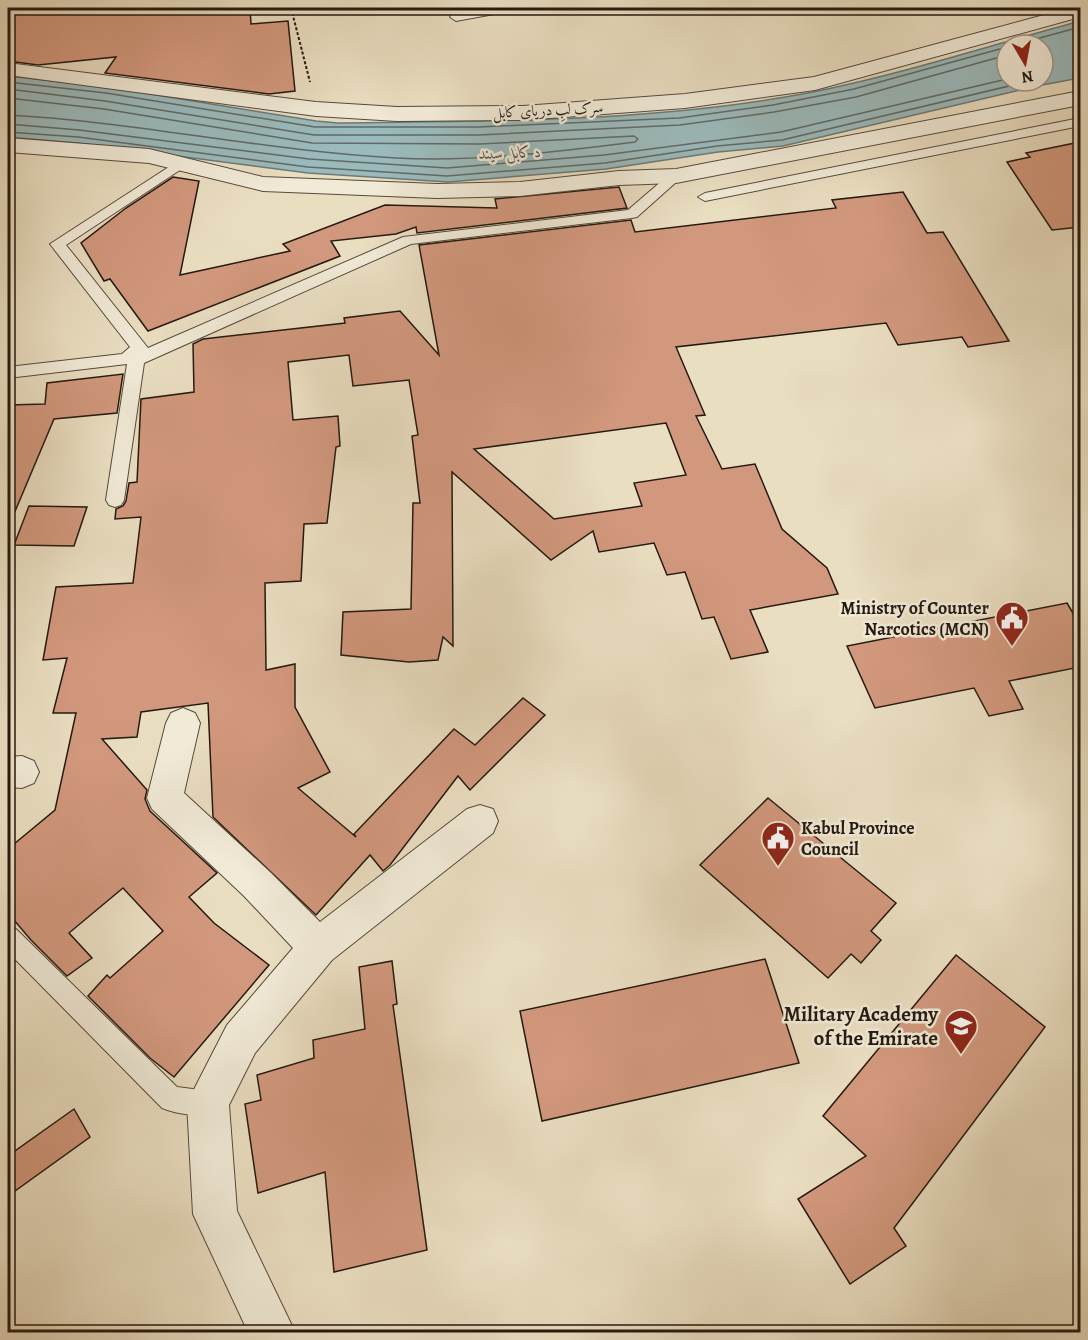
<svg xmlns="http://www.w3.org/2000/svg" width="1088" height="1340" font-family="Alegreya,Amiri,serif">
	<rect width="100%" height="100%" fill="#eadec1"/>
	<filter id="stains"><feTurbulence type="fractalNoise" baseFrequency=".00333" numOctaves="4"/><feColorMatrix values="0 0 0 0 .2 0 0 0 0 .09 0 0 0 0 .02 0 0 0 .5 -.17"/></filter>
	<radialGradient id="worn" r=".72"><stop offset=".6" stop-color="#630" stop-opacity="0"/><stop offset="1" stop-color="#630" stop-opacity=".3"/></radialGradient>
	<path fill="#9bbabc" stroke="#6b7a78" stroke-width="1.5" fill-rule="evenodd" d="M1080,21V78L1037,86L783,146L718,152L606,169L448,182L308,173L77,143L8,137V76L107,87L316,121L338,123C496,121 657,122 813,92C903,74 992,45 1080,21ZM1007,45H1043V81H1007Z"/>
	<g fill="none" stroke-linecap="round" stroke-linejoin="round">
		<g stroke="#606a66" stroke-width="1.5">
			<path d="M1014,45L1080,27"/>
			<path d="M8,82L106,93L315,127H479L679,118L773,105L854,89L1007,47"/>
			<path d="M8,89L105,101L314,135H479L680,125L774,112L856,97L1007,55"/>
			<path d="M8,98L104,109L312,143L480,144L634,136L638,139L635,142C556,152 476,162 396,158C266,151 138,122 8,115"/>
			<path d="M8,124L79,130L309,159L447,168L604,155L781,132L1007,79"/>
			<path d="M8,132L78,137L308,167L447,176L605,163L717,146L782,140L1030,81"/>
		</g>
	</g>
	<g fill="#d2987d" stroke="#241911" stroke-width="1.5" fill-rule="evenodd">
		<path d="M17,8H250L251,24L288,21L295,91L269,94L105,73L116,57L38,65L8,61V13L15,12Z"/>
		<path d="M1080,142V227L1052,230L1007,162L1030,157L1026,153Z"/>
		<path d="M173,177L199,181L180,275L290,251L283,244L385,205L497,208L495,199L619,187L627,208L417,233L416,227L396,234L331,241L340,256L148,331L110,279L104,281L81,243L126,208Z"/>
		<path d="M903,192L927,233L943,232L1009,341L968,347L962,337L898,345L886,323L676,347L705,415L696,416L722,469L755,464L782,529L827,568L838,594L750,610L768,652L731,659L714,617L702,619L685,572L667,575L654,543L599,552L593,531L551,560L452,472L453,646L443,637L438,660L409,662L341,655L343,612L411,609L413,503H420L412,436L418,435L409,380L353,386L349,355L288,362L293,420L338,416L340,446L336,447L327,523L304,524L301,581L265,583L266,670L295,664V707L330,772L298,788L356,837L354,834L454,729L475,745L523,698L545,715L470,790L458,776L390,865L383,871L370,855L316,915L213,817L208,703L141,712L137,737L102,739L147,790L145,799L150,811L217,873L189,897L214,923L269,965L174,1077L150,1058L88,996L107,975L110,978L163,931L123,888L69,933L92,958L67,976L31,940L8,913V849L55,810L76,713H53L67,658L43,660L56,587L133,583L141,517L115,519L116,509L123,506L126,501L129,483L137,482L141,399L194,392L193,344L203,339L345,323L344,318L400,311L439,355L419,245L631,220L635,232L836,208L832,200ZM666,423L686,475L634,483L642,506L554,519L474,449Z"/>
		<path d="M123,374L117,413L54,419L8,528V405L45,404L47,383Z"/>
		<path d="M29,506L87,507L74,546L14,545Z"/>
		<path d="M1067,603L1080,625V667L1009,681L1023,709L989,716L974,688L875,708L847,646Z"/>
		<path d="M768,798L896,903L871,931L881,940L861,963L851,954L828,978L700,865Z"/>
		<path d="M956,955L1045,1027L894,1228L906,1246L850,1284L798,1199L866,1156L823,1116Z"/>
		<path d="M765,959L799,1063L542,1121L520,1011Z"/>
		<path d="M392,961L397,1004L393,1005L427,1250L334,1272L325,1172L258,1193L245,1104L261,1100L257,1075L314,1058L313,1040L365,1029L359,967Z"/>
		<path d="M74,1109L90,1137L8,1196V1156Z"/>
	</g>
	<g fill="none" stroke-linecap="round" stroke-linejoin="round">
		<defs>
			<g id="service">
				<path d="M488,8H511L505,12L456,21L450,17L452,14Z"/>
				<path d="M1080,118V126L705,201L698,197L705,193Z"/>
				<path d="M178,161L183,162L185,165L183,168L66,245L148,348L403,237L628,210L671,173H681L683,176L637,217L632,218L411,244L144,363L124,500L121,505L115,507L109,505L106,500L127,364L8,378V367L122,354L130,347L50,244Z"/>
				<path d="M8,926L16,929L177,1087L208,1091L217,1094L220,1103L217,1112C201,1118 177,1114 162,1108L8,952Z"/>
			</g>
			<g id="minor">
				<path d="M1070,8H1080V17L815,90L685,108L523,120L397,121L316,116L8,75V63L316,102L397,107L523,106L685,94L814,77Z"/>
				<path d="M1080,91V105L676,183L619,185L520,196L437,198L263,191L149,163L8,152V138L149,149L263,177L437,184L520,182L619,171L676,169Z"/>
				<path d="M183,708L195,713L200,723L184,793L270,872L320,922L467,809L480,805L493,809L498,821L493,833L332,960L255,1053L229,1105L237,1211L295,1332H248L193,1214L187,1103L227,1025L293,948L244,896L152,809L147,798L166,723L171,713Z"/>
				<path d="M22,756L34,761L39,772L34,783L22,788L8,787V757Z"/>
			</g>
		</defs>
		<use href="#service" stroke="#564a3d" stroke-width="2"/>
		<use href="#minor" stroke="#564a3d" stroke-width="2"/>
		<path stroke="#241911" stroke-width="2" stroke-dasharray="3 2" stroke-linecap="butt" d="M291,8L310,82"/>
		<use href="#service" fill="#f1ead7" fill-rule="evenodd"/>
		<use href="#minor" fill="#f1ead7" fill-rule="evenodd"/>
	</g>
	<defs>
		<symbol id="civic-pin" viewBox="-11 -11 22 30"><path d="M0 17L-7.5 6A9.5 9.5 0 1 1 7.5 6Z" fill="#8f2418" stroke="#f1ead7"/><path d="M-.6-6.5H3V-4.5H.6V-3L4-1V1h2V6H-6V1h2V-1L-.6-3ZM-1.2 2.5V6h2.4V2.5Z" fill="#fff"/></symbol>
		<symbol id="university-pin" viewBox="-11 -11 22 30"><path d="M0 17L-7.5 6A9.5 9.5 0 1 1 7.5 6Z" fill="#8f2418" stroke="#f1ead7"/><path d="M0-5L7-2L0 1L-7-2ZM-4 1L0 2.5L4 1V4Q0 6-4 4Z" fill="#fff"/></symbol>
	</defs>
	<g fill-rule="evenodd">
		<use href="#civic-pin" x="993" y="599" width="38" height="52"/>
		<use href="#civic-pin" x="759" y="819" width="38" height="52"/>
		<use href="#university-pin" x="942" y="1007" width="38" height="52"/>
	</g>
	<g text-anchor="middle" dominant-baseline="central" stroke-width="5" stroke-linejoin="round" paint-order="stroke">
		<g font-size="15" fill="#241911" stroke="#f1ead7">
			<text transform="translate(548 110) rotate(-3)">سرک لبِ دریای کابل</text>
		</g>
		<g font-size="16" font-style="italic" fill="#4e514d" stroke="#f1ead7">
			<text transform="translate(510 153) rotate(-2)">د کابل سيند</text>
		</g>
		<g font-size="18" font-weight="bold" fill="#241911" stroke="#f1ead7" text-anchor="end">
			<text x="989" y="608">Ministry of Counter<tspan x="989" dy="21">Narcotics (MCN)</tspan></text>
			<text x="801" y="828" text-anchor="start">Kabul Province<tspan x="801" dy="21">Council</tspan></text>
		</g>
		<g font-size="21" font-weight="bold" fill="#241911" stroke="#f1ead7" text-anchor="end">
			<text x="938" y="1014">Military Academy<tspan x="938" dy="24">of the Emirate</tspan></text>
		</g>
	</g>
	<rect width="1088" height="1340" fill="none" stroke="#eadec1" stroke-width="30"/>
	<rect x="9" y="9" width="1070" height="1322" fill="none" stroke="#241911" stroke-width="3"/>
	<rect x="15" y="15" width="1058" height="1310" fill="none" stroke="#241911" stroke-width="1.5"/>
	<g transform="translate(1025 63) rotate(170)"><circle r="28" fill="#f1ead7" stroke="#9f9688" stroke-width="1.5"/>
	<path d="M0-4.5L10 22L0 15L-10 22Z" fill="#8f2418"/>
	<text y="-9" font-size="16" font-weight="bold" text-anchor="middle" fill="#241911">N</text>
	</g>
	<rect width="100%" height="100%" filter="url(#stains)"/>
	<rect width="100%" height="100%" fill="url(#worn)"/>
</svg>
